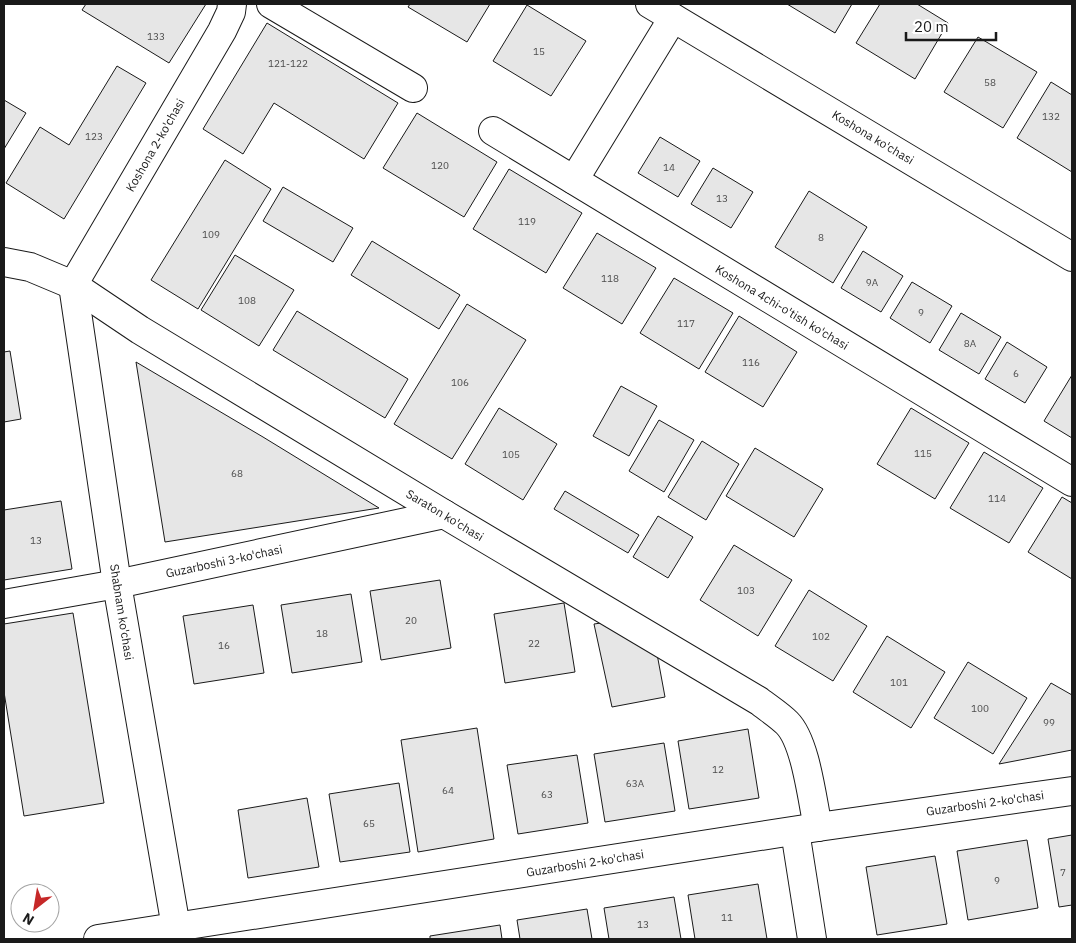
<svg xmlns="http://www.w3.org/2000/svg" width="1076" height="943" font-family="'IBM Plex Sans',sans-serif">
	<rect width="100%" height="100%" fill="#fff"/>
	<g fill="#e6e6e6" stroke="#1a1a1a">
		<path d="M86,4H206L169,63L82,10Z"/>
		<path d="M410,4H490L467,42L408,7Z"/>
		<path d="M787,4H852L835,33Z"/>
		<path d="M880,4H917L948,23L915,79L856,43Z"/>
		<path d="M527,5L586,41L551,96L493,61Z"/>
		<path d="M267,23L398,103L364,159L274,103L243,154L203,129Z"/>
		<path d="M978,37L1037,72L1003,128L944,92Z"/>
		<path d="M117,66L146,83L64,219L6,183L40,127L69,145Z"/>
		<path d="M1051,82L1072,95V172L1017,138Z"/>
		<path d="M4,100L26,113L4,149Z"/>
		<path d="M417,113L497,162L464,217L383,168Z"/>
		<path d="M660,137L700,161L678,197L638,173Z"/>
		<path d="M225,160L271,189L198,309L151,280Z"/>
		<path d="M713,168L753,192L731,228L691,204Z"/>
		<path d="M509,169L582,213L546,273L473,229Z"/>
		<path d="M283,187L353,228L333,262L263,221Z"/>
		<path d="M809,191L867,227L833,283L775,247Z"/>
		<path d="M597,233L656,268L622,324L563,288Z"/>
		<path d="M372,241L460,295L439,329L351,275Z"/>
		<path d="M863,251L903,276L881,312L841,288Z"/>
		<path d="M235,255L294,290L259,346L201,310Z"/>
		<path d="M674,278L733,313L699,369L640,333Z"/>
		<path d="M912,282L952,306L930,343L890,318Z"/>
		<path d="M467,304L526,340L452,459L394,424Z"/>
		<path d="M297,311L408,379L385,418L273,350Z"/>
		<path d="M961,313L1001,337L979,374L939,350Z"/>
		<path d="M739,316L797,352L763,407L705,372Z"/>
		<path d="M1007,342L1047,367L1025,403L985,379Z"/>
		<path d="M10,351L21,419L4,422V352Z"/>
		<path d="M136,362L263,437L379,508L165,542Z"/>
		<path d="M1072,375V438L1044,421Z"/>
		<path d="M621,386L657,406L629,456L593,436Z"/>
		<path d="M499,408L557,444L523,500L465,464Z"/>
		<path d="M911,408L969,443L935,499L877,464Z"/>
		<path d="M659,420L694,440L664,492L629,471Z"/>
		<path d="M702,441L739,464L706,520L668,497Z"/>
		<path d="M755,448L823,489L794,537L726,496Z"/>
		<path d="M984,452L1043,488L1009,543L950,508Z"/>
		<path d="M565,491L639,535L628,553L554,509Z"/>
		<path d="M1062,497L1072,503V579L1028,552Z"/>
		<path d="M61,501L72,569L4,580V510Z"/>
		<path d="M658,516L693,537L668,578L633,557Z"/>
		<path d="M734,545L792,580L758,636L700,600Z"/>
		<path d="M440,580L451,648L381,660L370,591Z"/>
		<path d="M809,590L867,626L833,681L775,646Z"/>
		<path d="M351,594L362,662L292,673L281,605Z"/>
		<path d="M564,603L575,672L505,683L494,614Z"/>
		<path d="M253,605L264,673L194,684L183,616Z"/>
		<path d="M73,613L104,803L24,816L4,692V624Z"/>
		<path d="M615,621L655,643L665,697L612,707L594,624Z"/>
		<path d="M887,636L945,672L911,728L853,692Z"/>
		<path d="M968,662L1027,698L993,754L934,718Z"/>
		<path d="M1051,683L1072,695V750L999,764Z"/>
		<path d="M477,728L494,839L418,852L401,740Z"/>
		<path d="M748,729L759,798L689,809L678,741Z"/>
		<path d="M664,743L675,811L605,822L594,754Z"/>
		<path d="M577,755L588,823L518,834L507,765Z"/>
		<path d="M399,783L410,852L340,862L329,794Z"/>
		<path d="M307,798L319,867L248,878L238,810Z"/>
		<path d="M1072,835V905L1059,907L1048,839Z"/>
		<path d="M1027,840L1038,908L968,920L957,851Z"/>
		<path d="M935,856L947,924L877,935L866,867Z"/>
		<path d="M758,884L767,939H695L688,895Z"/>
		<path d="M674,897L681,939H609L604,908Z"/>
		<path d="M587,909L592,939H520L517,920Z"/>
		<path d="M500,925L502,939H430V936Z"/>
	</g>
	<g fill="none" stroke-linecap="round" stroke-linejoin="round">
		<defs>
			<g id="street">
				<path d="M271,4L413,88"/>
				<path d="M493,131L1072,482"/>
				<path d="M574,180L673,18"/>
				<path d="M4,262L30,267L73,285L140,330L444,514L759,701C768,708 779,715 787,723C806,742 812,800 818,827"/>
				<path d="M4,604L117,584L444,514"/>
				<path d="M795,831L812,939"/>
				<path d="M98,939L818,827L1072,791"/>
			</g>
			<g id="secondary">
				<path d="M650,4L1072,257"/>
				<path d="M178,939L117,584L73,285L222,31L231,12L232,4"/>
			</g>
		</defs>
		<use href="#street" stroke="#1a1a1a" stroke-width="30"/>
		<use href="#secondary" stroke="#1a1a1a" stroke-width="30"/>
		<use href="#street" stroke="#fff" stroke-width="28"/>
		<use href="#secondary" stroke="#fff" stroke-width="28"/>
	</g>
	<g text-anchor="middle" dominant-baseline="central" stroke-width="4" stroke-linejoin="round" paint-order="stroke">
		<g font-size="10" fill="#4d4d4d">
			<text x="156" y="36">133</text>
			<text x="539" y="51">15</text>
			<text x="288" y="63">121-122</text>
			<text x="990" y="82">58</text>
			<text x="1051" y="116">132</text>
			<text x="94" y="136">123</text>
			<text x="440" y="165">120</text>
			<text x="669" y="167">14</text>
			<text x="722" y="198">13</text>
			<text x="527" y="221">119</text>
			<text x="211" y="234">109</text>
			<text x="821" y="237">8</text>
			<text x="610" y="278">118</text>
			<text x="872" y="282">9A</text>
			<text x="247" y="300">108</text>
			<text x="921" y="312">9</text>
			<text x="686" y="323">117</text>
			<text x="970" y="343">8A</text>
			<text x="751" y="362">116</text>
			<text x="1016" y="373">6</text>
			<text x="460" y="382">106</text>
			<text x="923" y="453">115</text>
			<text x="511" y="454">105</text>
			<text x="237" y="473">68</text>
			<text x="997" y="498">114</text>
			<text x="36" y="540">13</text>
			<text x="746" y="590">103</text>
			<text x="411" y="620">20</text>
			<text x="322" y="633">18</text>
			<text x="821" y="636">102</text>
			<text x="534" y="643">22</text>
			<text x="224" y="645">16</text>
			<text x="899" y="682">101</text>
			<text x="980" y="708">100</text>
			<text x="1049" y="722">99</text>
			<text x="718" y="769">12</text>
			<text x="635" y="783">63A</text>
			<text x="448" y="790">64</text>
			<text x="547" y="794">63</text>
			<text x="369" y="823">65</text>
			<text x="1063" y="872">7</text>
			<text x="997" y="880">9</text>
			<text x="727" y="917">11</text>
			<text x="643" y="924">13</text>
		</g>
		<g font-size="12" fill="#1a1a1a" stroke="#fff">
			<text transform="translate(873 137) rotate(31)">Koshona ko'chasi</text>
			<text transform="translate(155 145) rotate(-60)">Koshona 2-ko'chasi</text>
			<text transform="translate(782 307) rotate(31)">Koshona 4chi-o'tish ko'chasi</text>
			<text transform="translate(445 515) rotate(31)">Saraton ko'chasi</text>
			<text transform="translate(224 561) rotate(-12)">Guzarboshi 3-ko'chasi</text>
			<text transform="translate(122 612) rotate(81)">Shabnam ko'chasi</text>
			<text transform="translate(985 803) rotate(-8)">Guzarboshi 2-ko'chasi</text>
			<text transform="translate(585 863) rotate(-9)">Guzarboshi 2-ko'chasi</text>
		</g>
	</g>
	<rect width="1076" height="943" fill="none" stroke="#1a1a1a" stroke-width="10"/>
	<g transform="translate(35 908) rotate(211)"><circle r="24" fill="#ffffff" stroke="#a3a3a3"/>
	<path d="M0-4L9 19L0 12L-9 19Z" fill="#c62828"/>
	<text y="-8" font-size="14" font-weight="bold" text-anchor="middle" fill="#1a1a1a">N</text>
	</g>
	<path d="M906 32v8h90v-8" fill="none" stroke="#1a1a1a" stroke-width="2.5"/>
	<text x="914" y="32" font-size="15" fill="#1a1a1a" stroke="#ffffff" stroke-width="4" paint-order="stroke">20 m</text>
</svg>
